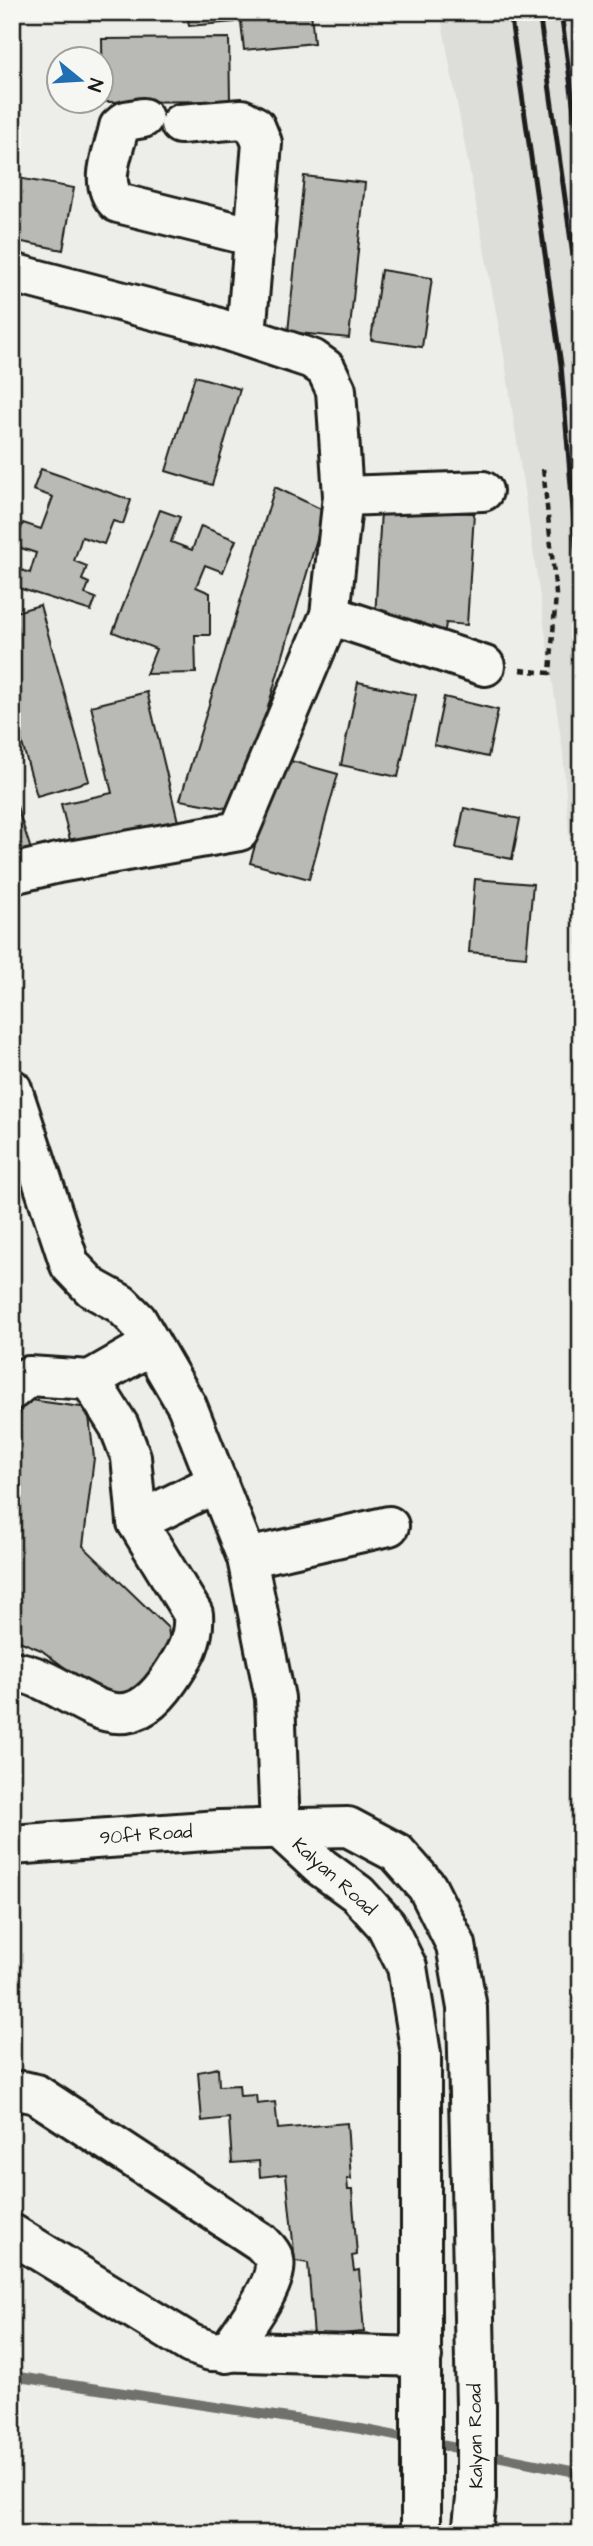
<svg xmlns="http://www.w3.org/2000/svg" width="593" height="2546" font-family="'Architects Daughter',sans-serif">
	<rect width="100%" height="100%" fill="#edede9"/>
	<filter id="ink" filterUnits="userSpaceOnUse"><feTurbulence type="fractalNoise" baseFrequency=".0143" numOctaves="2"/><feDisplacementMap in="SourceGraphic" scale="14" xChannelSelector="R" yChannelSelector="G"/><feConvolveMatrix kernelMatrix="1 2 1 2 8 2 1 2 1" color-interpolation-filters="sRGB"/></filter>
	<g filter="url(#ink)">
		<path fill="#ddddda" d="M440,12H581V1007L563,752L504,355Z"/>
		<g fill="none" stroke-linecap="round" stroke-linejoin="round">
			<path stroke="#6f6f6d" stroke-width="10" d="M12,2376L361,2429L581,2473"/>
		</g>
		<g fill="#b9b9b6" stroke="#1c1c1c" stroke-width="2">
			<path d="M187,12H233L234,22L189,26Z"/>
			<path d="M240,12H311L314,43L244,50Z"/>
			<path d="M229,38L230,101L103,102L102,39Z"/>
			<path d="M304,176L365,183L349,338L288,332Z"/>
			<path d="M12,177L74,188L63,250L12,240Z"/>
			<path d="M381,270L432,278L422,347L371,340Z"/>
			<path d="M195,376L240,389L212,485L166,471Z"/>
			<path d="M41,469L131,500L123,524L113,521L104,544L82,537L74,561L87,566L82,580L89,583L85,594L96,598L91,611L12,586V567L30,573L36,553L15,546L23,523L41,529L53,497L33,490Z"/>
			<path d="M275,487L325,511L238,810L180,800Z"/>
			<path d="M160,510L180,517L171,542L192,550L201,526L236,540L223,572L205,565L196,587L210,593V635H195L196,673L146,674L156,649L113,632Z"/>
			<path d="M381,510L474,513L467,625L446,623L445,630L411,629V621L375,619Z"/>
			<path d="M40,605L89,781L37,796L12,708V613Z"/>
			<path d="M358,682L416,695L398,777L341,765Z"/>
			<path d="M147,692L180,830L72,848L61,804L112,793L91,706Z"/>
			<path d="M444,697L498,710L488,757L434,745Z"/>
			<path d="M280,758L338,774L309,879L250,863Z"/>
			<path d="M12,791L32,853L12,860Z"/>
			<path d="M464,808L520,819L512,859L456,848Z"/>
			<path d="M475,879L533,884L526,957L469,952Z"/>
			<path d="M23,1399L88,1408L94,1458L83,1546L168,1628L171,1648L141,1690L104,1697L41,1650L12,1638V1414L20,1413Z"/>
			<path d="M218,2068L219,2086L239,2085L240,2096L256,2095L257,2104L275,2102L278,2129L347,2123L351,2179H347L348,2190H352L357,2255L352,2256L354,2271L359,2270L364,2332L314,2336L308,2263L295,2261L286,2174L260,2177L259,2161L232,2163L229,2118L202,2121L198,2072Z"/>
		</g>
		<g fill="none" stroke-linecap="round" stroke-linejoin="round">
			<defs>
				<g id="minor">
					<path d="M143,118L126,121L119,127C114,152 97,183 118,203L255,237"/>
					<path d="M180,124L242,119L255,126L262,143L246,335"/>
					<path d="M12,273L204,323L312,359L326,369L336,390L343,496L330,615L239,831L58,863L12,874"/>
					<path d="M343,496L483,491"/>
					<path d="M330,615L485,666"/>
					<path d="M12,1089L70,1265L92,1288L121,1304L137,1320L187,1406L247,1558L275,1698L280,1829"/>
					<path d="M12,1390L29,1376L90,1380L151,1345"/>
					<path d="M137,1522L218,1482"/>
					<path d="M247,1558L389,1526"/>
					<path d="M12,1671C74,1678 117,1758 170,1678C184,1657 195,1640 193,1614L137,1522L131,1457L119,1426L90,1380"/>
					<path d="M12,2093L23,2091L36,2094L261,2242C266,2247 272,2253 274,2260C280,2283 240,2333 227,2353"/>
					<path d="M12,2234L191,2344L211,2351L422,2357"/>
				</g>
				<g id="major">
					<path d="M280,1829L321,1867L358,1894L386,1925L407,1967L421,2054V2534"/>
					<path d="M12,1845L219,1830L348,1827L397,1853L427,1887L456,1945L467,2008L476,2406V2499L472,2534"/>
				</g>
			</defs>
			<use href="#minor" stroke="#1c1c1c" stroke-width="44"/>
			<use href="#major" stroke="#1c1c1c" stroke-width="44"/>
			<path stroke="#1c1c1c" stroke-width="4.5" stroke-dasharray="7 5" stroke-linecap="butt" d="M520,670L550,673L556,594L543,468"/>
			<use href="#minor" stroke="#f6f6f2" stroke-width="38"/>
			<use href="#major" stroke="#f6f6f2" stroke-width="38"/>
			<g stroke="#1c1c1c" stroke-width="5">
				<path d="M510,12L561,365L581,606"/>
				<path d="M539,12L581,313"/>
				<path d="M561,12L581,163"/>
			</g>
		</g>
	</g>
	<g text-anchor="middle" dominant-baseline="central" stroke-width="5" stroke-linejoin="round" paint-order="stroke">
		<g font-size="19" fill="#1c1c1c" stroke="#f6f6f2">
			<text transform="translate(146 1835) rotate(-4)">90ft Road</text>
			<text transform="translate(334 1877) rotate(42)">Kalyan Road</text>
			<text transform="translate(476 2436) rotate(-91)">Kalyan Road</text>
		</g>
	</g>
	<rect width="593" height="2546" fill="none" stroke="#f6f6f2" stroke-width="42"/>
	<rect x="21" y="21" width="551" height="2504" fill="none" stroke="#1c1c1c" stroke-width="2.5" filter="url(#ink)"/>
	<g transform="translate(80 80) rotate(108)"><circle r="33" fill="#f6f6f2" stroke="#9f9f9c" stroke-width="2"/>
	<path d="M0-5L12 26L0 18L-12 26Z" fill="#1f6fb2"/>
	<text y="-10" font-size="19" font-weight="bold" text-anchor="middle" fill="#1c1c1c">N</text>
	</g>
</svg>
